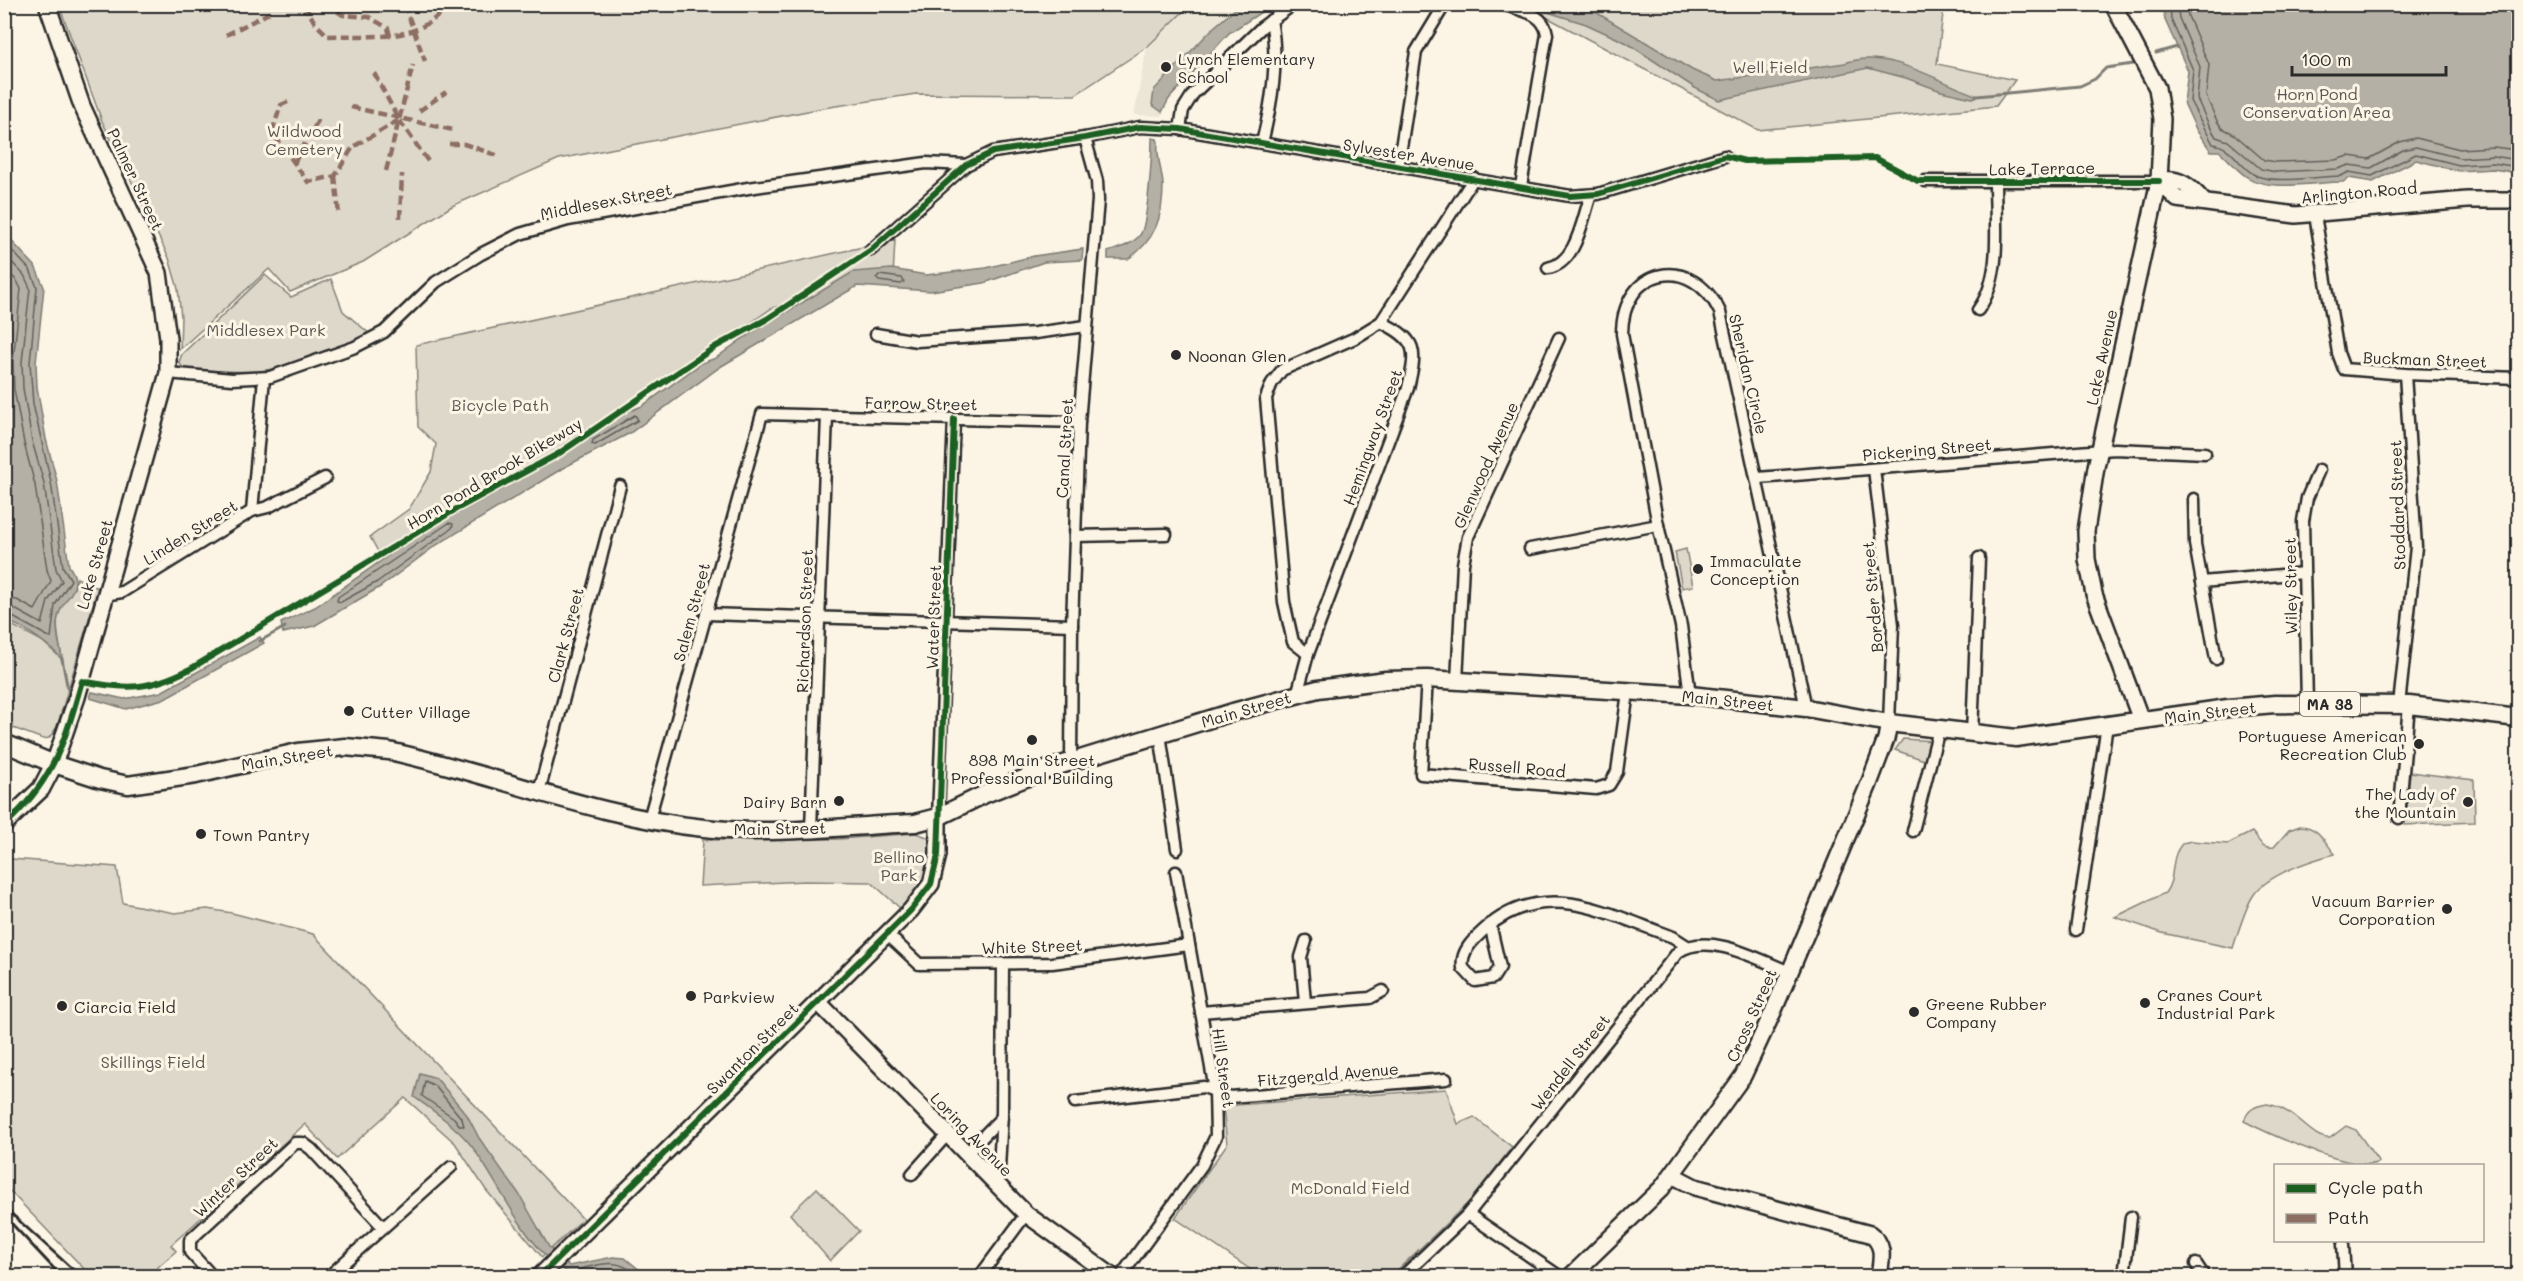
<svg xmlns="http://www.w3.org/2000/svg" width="2523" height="1281" font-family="Mali,sans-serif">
	<rect width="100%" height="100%" fill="#fcf5e5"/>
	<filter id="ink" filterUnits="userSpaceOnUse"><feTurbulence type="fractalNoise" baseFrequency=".0167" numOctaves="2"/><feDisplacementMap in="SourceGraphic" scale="12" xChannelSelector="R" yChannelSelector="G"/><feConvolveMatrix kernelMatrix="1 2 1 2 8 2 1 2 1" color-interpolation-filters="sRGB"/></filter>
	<g filter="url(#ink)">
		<path fill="#ece6d7" d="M1190,5H1252L1170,88L1162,116L1134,115L1147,47Z"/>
		<g fill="#ded8ca" stroke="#84827a" stroke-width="1.5">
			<path d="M59,5V4L1190,5L1147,47L1075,95L916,94L823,108L559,159L452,206L363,262L290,292L269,269L180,349L181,317L178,289L169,258L102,121Z"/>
			<path d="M1524,5H1944L1937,64L2015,80L1996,106L1758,130Z"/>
			<path d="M895,240L893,277L772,308L492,502L391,575L370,537L409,509L431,472L436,444L418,427L416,345Z"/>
			<path d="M265,275L291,297L331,279L343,311L371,335L285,366L258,372L184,370L179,362L182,354Z"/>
			<path d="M1686,549L1693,586L1682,588L1675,552Z"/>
			<path d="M77,578L98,588L57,727L49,738L43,739L5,725L4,621L42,641L62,659C60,642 53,623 61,607C66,595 76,591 77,578Z"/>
			<path d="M1903,739L1934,741L1930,762L1895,750Z"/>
			<path d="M2410,772L2474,780L2475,822L2405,825Z"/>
			<path d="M2300,826C2318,826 2324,841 2335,854C2311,860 2266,875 2253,896C2247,905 2237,935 2233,948L2162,933L2115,917L2165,893C2177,878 2168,858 2183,843L2191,841L2228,844L2252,832C2260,840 2260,849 2274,847L2289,830Z"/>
			<path d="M916,833L927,837L931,842L928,876L902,910L871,882L805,881L700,886L703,840L840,839Z"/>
			<path d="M5,855L11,859L117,867L123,903L175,913L207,909L232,913L313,934L583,1219L542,1257L486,1190L455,1143L405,1098L337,1159L305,1124L171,1245L176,1251L148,1276H91L5,1186Z"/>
			<path d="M1446,1089L1458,1124L1474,1117L1512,1147L1472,1199L1391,1276H1260L1175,1218L1227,1144L1223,1106Z"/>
			<path d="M2267,1104C2296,1108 2311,1140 2330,1138L2346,1126L2356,1130L2379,1162C2357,1174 2267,1133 2244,1121C2248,1109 2255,1106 2267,1104Z"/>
			<path d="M817,1188L859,1231L830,1261L790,1214Z"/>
		</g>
		<g fill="#b4b0a5" stroke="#7d7b74" stroke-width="1.5">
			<path d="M1240,5H1272L1229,33L1169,99L1162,112L1152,105L1154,90L1214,27Z"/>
			<path d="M1525,5H1584L1692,70L1717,81L1845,63C1888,47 1938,82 1978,96L1972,98L1941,91L1906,78L1868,68L1719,100L1695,88L1627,43L1586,24Z"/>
			<path d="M2163,5H2518V173L2493,169L2459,171L2416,160L2373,182L2349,178L2343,182C2316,182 2269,192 2247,177C2236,170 2229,159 2219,151H2211L2197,131L2184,103L2188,71L2165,20Z"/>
			<path d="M1152,138L1157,139L1158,142C1156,156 1162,170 1163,185C1163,217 1155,241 1128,259H1108V252C1119,248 1132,245 1140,235C1148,225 1152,153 1152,138Z"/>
			<path d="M4,233L35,266L44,287L36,363L37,387L46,439L57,481L69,566C87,591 60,596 57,622C56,634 60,649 63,661C53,647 21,624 5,621Z"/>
			<path d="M1083,249L1082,260L1044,262L984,283L931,291L857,286L720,367L630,433L563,468L435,546L380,587L314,626L283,633L281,623L315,607L418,535L512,484L622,414L642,406L702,363L716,358L742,339L853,272L892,269L926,275L986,268L1034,256Z"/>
			<path d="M260,637L264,643L163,699L126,709L90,698L92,692L124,699L161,692Z"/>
			<path d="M420,1073L436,1078L467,1115L479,1138L519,1194L549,1247L569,1266L613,1257L625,1258L647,1276C623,1276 591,1281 570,1273C527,1254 498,1179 470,1144C454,1125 435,1112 414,1097Z"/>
		</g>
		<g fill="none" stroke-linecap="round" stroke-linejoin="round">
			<g stroke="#62605c" stroke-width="1.5">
				<path d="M2170,4L2171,19L2193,70L2190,101L2213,144C2233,146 2240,169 2257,176C2279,184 2317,176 2341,176L2349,172L2372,176L2416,154L2459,165L2493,163L2518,167"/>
				<path d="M2177,4L2179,18L2200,67L2197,99L2209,125L2216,137L2228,141L2261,169L2276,172L2338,169L2349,165L2371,168L2403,150L2416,147L2460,158L2493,156L2518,160"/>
				<path d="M2187,4L2188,16L2209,65L2206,96L2217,121L2222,128L2234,134L2264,160L2276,162L2335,160L2349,156L2369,159L2400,142L2416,138L2460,149L2493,147L2518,150"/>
				<path d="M4,242L30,270L37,287L30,363L33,404L51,482L63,567L71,580L55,605L51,638L11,616L4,615"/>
				<path d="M4,254L24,275L30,288L22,362L23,388L32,441L44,483L56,569L62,581L48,601L42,624L13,608L4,607"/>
				<path d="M4,268L17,281L21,289L13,361L14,389L24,443L35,485L47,570L51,581L35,610L17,600L4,598"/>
				<path d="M879,275L902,278L904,282L901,284L879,281L876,278Z"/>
				<path d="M635,415L638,420L595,445L592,444L593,440Z"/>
				<path d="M449,523L453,524L452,528L377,582L341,602L337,601L338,597Z"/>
				<path d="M425,1081L435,1086L462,1119L464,1126H460L454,1118L422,1096Z"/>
				<path d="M579,1276L580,1269C605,1263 619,1258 638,1276"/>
			</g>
			<g stroke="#7d7b74" stroke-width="3">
				<path d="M2156,53L2177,47"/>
				<path d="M1977,96L2080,86L2095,79L2106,68L2133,64"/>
				<path d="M260,641L285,627"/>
				<path d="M62,659L68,690"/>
			</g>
			<defs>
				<g id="street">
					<path d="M1501,4C1519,10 1544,12 1547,34L1521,186"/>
					<path d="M1180,129L1183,110L1193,94L1262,27L1294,4"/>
					<path d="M1262,143C1272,102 1279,63 1271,20"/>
					<path d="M1398,167L1416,52L1445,4"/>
					<path d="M1925,181H2159"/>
					<path d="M2315,215L2338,353L2344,369L2405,374L2518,378"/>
					<path d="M871,250L966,165"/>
					<path d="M1548,268C1577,263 1582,219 1591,195"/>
					<path d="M1978,310C2003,276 1995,223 1995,183"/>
					<path d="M876,334L917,341L1035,333L1086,326"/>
					<path d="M168,373L232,379L270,377L355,347L384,332L436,282L481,254L520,234L568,220L748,188L926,163L966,165L993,152L1085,138L1140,127L1180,129L1570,196L1598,194L1725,156"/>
					<path d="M1874,469L1893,625L1889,723"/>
					<path d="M1758,478L2115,449L2205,453"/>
					<path d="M2194,499L2195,544L2202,582"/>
					<path d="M252,511L264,378"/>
					<path d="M1075,536L1166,534"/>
					<path d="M1530,549L1658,525"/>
					<path d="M104,595L122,592L252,511L268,507L325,478"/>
					<path d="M706,614L1072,625"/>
					<path d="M1308,654L1293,642L1284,602L1266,398L1272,383L1282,370L1355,338L1381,322L1474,178"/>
					<path d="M2216,659L2202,582L2304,573"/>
					<path d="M1427,679L1421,774L1596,789L1609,785L1617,772L1628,692"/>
					<path d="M1457,681L1463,564L1468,537L1559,338"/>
					<path d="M1297,695L1308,654L1408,388C1417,350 1418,340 1381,322"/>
					<path d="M1690,695L1681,626L1658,525L1622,334C1622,267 1691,252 1720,312L1806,708"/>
					<path d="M2307,704L2303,521L2307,498L2319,470"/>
					<path d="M2399,705L2416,547L2405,374"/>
					<path d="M1160,734L1177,849"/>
					<path d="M1972,734L1979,558"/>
					<path d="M1071,761L1072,625L1079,422L1098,200L1097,181L1085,138"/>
					<path d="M539,792L620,486"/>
					<path d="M938,817L954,419"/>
					<path d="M2399,818L2409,705"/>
					<path d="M649,819L762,414L1079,422"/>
					<path d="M811,828L827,416"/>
					<path d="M1913,831L1939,729"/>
					<path d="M1490,924L1500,967L1493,978L1475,981L1463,968C1460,952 1473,940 1484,930C1544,876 1608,914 1673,937L1687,946"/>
					<path d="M2076,930L2107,725"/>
					<path d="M887,934L919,964L1052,963L1189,945"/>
					<path d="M1305,1002L1301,957L1306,941"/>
					<path d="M1201,1012L1370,998L1383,991"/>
					<path d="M1075,1102L1204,1087L1230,1097L1446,1079"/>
					<path d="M966,1154L1002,1117"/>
					<path d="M912,1174L947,1135"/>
					<path d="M998,1188L1002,1113L1003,964"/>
					<path d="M1468,1214L1559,1276"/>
					<path d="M2343,1245L2345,1276"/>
					<path d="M2196,1264L2204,1276"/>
					<path d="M212,1276L190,1252V1240L295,1143H303L311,1149L383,1227"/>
					<path d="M329,1276L451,1167"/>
					<path d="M980,1276L1026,1214"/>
					<path d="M1121,1276L1202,1165L1216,1136L1215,1090L1176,872"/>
					<path d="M1403,1276L1468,1214L1678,952C1709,931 1759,960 1790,972"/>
					<path d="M2124,1276L2131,1217"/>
				</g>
				<g id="secondary">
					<path d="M47,4L82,106L159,273L168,338V373L77,697L54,764"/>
					<path d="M2113,4L2157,88L2162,119L2159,181L2096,467L2086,531L2087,559L2094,594L2141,720"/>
					<path d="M2159,181L2177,199L2296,215L2467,200H2518"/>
					<path d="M2159,181C2178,176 2191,187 2203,201"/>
					<path d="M818,1002L1026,1214L1112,1276"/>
					<path d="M1672,1175L1695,1187L1870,1234C1886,1245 1881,1260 1879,1276"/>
					<path d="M540,1276L911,910L931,884L938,855V817"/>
					<path d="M1571,1276L1662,1188L1743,1076L1773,1012L1869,784L1886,739L1889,723"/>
				</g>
				<g id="primary">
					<path d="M4,743L54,764L100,779L128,785L196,775L298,752L345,747L389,751C494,774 597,817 704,828C774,836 846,826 915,823L938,817L985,794L1051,768L1233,712L1318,689L1386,680L1427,679L1690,695L1806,708L1889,723L2016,738L2228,708L2275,704L2409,705L2518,718"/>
					<path d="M4,824L41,789L54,764"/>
				</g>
			</defs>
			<use href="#street" stroke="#2b2b2b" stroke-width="15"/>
			<use href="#secondary" stroke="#2b2b2b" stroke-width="20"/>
			<use href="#primary" stroke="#2b2b2b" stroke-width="21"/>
			<use href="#street" stroke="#fcf5e5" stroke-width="10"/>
			<use href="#secondary" stroke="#fcf5e5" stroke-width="15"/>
			<use href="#primary" stroke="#fcf5e5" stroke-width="16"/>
			<g stroke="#2b2b2b" stroke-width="3">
				<path d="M4,1207L80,1276"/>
				<path d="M12,1224L61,1276"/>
			</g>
			<g stroke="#8d6e63" stroke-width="4.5" stroke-dasharray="9 4.5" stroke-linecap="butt">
				<path d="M304,4L315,23L328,36C377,34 413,46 450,4"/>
				<path d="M326,4L343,15L369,17L388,28L390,36"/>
				<path d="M404,4L425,61"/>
				<path d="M206,9L221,4"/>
				<path d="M226,35L269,13"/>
				<path d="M374,73L399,120L430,164"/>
				<path d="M288,102L281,105L272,132L308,182L335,176L353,147L399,120"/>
				<path d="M351,107L453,130"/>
				<path d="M419,111L446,92"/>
				<path d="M449,144H464L499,156"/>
				<path d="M294,163L320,117"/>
				<path d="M386,171L413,65"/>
				<path d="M335,176L339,215"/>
				<path d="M400,218L402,174"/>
			</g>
			<defs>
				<g id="cycleway">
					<path d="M12,818C55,777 66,737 82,681C126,690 149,690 190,669L458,508L558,454L715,347L767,319L871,250L966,165L993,152L1085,138L1140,127L1180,129L1570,196L1598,194L1725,156L1745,161L1875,158L1918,181H2159"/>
					<path d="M540,1276L911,910L931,884L938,855L954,419"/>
				</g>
			</defs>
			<use href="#cycleway" stroke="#fcf5e5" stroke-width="10"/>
			<use href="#cycleway" stroke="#1b5e20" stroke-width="6"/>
		</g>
	</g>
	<g fill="#2b2b2b" stroke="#fcf5e5" stroke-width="2">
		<circle cx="1166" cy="67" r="6"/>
		<circle cx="1176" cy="355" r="6"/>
		<circle cx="1698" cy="569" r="6"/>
		<circle cx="349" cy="711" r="6"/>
		<circle cx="1032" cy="740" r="6"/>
		<circle cx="2419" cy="744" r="6"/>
		<circle cx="839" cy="801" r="6"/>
		<circle cx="2468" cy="802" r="6"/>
		<circle cx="201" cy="834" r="6"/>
		<circle cx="2447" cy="909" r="6"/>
		<circle cx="691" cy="996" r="6"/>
		<circle cx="2145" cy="1003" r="6"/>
		<circle cx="62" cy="1006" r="6"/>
		<circle cx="1914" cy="1012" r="6"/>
	</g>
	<g text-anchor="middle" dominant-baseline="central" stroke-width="6" stroke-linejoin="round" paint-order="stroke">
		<rect fill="#fcf5e5" stroke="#6a6863" stroke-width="1.5" x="2300" y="692" width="60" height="24" rx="4.5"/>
		<g font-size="15" font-weight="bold" fill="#2b2b2b">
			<text x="2330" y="704">MA 38</text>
		</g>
		<g font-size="16" fill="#2b2b2b" stroke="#fcf5e5" text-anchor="start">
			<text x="1178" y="58">Lynch Elementary<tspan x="1178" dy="18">School</tspan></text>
			<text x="1188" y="355">Noonan Glen</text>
			<text x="1710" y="560">Immaculate<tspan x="1710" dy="18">Conception</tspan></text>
			<text x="361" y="711">Cutter Village</text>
			<text x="2407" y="735" text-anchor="end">Portuguese American<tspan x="2407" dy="18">Recreation Club</tspan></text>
			<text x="1032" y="759" text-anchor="middle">898 Main Street<tspan x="1032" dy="18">Professional Building</tspan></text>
			<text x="2456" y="793" text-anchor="end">The Lady of<tspan x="2456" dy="18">the Mountain</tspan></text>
			<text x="827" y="801" text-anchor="end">Dairy Barn</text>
			<text x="213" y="834">Town Pantry</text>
			<text x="2435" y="900" text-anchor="end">Vacuum Barrier<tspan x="2435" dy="18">Corporation</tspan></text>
			<text x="2157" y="994">Cranes Court<tspan x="2157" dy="18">Industrial Park</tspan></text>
			<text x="703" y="996">Parkview</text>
			<text x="1926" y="1003">Greene Rubber<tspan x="1926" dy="18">Company</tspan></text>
			<text x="74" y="1006">Ciarcia Field</text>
		</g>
		<g font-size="16" fill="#585653" stroke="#fcf5e5">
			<text x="1770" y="66">Well Field</text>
			<text x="2317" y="93">Horn Pond<tspan x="2317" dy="18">Conservation Area</tspan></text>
			<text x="304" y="130">Wildwood<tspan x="304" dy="18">Cemetery</tspan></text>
			<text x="266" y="329">Middlesex Park</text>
			<text x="500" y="404">Bicycle Path</text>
			<text x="899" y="856">Bellino<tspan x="899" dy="18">Park</tspan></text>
			<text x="153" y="1061">Skillings Field</text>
			<text x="1350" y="1187">McDonald Field</text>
		</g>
		<g font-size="16" fill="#2b2b2b" stroke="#fcf5e5">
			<text transform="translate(1409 154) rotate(9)">Sylvester Avenue</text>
			<text transform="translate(2042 168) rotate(-1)">Lake Terrace</text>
			<text transform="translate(136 179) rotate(65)">Palmer Street</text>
			<text transform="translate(2359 192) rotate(-5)">Arlington Road</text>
			<text transform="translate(606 201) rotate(-11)">Middlesex Street</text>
			<text transform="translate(2101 357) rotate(-78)">Lake Avenue</text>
			<text transform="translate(2425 359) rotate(2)">Buckman Street</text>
			<text transform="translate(1749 374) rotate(77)">Sheridan Circle</text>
			<text transform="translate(921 403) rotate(1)">Farrow Street</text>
			<text transform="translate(1372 437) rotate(-70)">Hemingway Street</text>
			<text transform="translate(1064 448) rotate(-87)">Canal Street</text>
			<text transform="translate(1927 449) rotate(-5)">Pickering Street</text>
			<text transform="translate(1485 465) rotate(-66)">Glenwood Avenue</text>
			<text transform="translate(494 473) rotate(-31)">Horn Pond Brook Bikeway</text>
			<text transform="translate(2397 505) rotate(-92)">Stoddard Street</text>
			<text transform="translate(190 532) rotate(-32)">Linden Street</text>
			<text transform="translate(94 564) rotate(-74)">Lake Street</text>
			<text transform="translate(2290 586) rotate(-91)">Wiley Street</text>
			<text transform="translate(1872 597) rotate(-95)">Border Street</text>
			<text transform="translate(691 612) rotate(-75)">Salem Street</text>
			<text transform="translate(933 617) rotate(-88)">Water Street</text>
			<text transform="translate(804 621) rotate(-88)">Richardson Street</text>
			<text transform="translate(565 635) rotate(-75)">Clark Street</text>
			<text transform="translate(1728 700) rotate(6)">Main Street</text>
			<text transform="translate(1246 709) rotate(-16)">Main Street</text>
			<text transform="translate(2210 712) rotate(-7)">Main Street</text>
			<text transform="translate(287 757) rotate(-9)">Main Street</text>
			<text transform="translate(1517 767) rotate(5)">Russell Road</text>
			<text transform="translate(780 828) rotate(-1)">Main Street</text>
			<text transform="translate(1032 946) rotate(-2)">White Street</text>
			<text transform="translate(1751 1015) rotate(-66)">Cross Street</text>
			<text transform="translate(752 1048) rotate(-45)">Swanton Street</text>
			<text transform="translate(1570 1062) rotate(-52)">Wendell Street</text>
			<text transform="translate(1224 1068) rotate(82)">Hill Street</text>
			<text transform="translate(1328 1074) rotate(-5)">Fitzgerald Avenue</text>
			<text transform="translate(972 1134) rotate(46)">Loring Avenue</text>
			<text transform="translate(235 1177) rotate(-43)">Winter Street</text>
		</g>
	</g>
	<rect width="2523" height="1281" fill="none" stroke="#fcf5e5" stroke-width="24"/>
	<rect x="12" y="12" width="2499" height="1257" fill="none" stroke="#2b2b2b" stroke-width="2" filter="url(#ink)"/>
	<rect x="2274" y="1164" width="210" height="78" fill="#fcf5e5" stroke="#a8a49b" stroke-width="1.5"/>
	<rect x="2286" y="1184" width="30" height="9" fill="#1b5e20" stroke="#a8a49b" stroke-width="1.5"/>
	<text x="2328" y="1194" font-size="18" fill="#2b2b2b">Cycle path</text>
	<rect x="2286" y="1214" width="30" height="9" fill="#8d6e63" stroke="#a8a49b" stroke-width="1.5"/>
	<text x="2328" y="1224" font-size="18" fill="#2b2b2b">Path</text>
	<path d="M2292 66v9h154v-9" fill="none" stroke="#2b2b2b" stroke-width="3"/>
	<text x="2301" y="66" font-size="18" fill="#2b2b2b" stroke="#fcf5e5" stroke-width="4.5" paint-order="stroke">100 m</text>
</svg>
